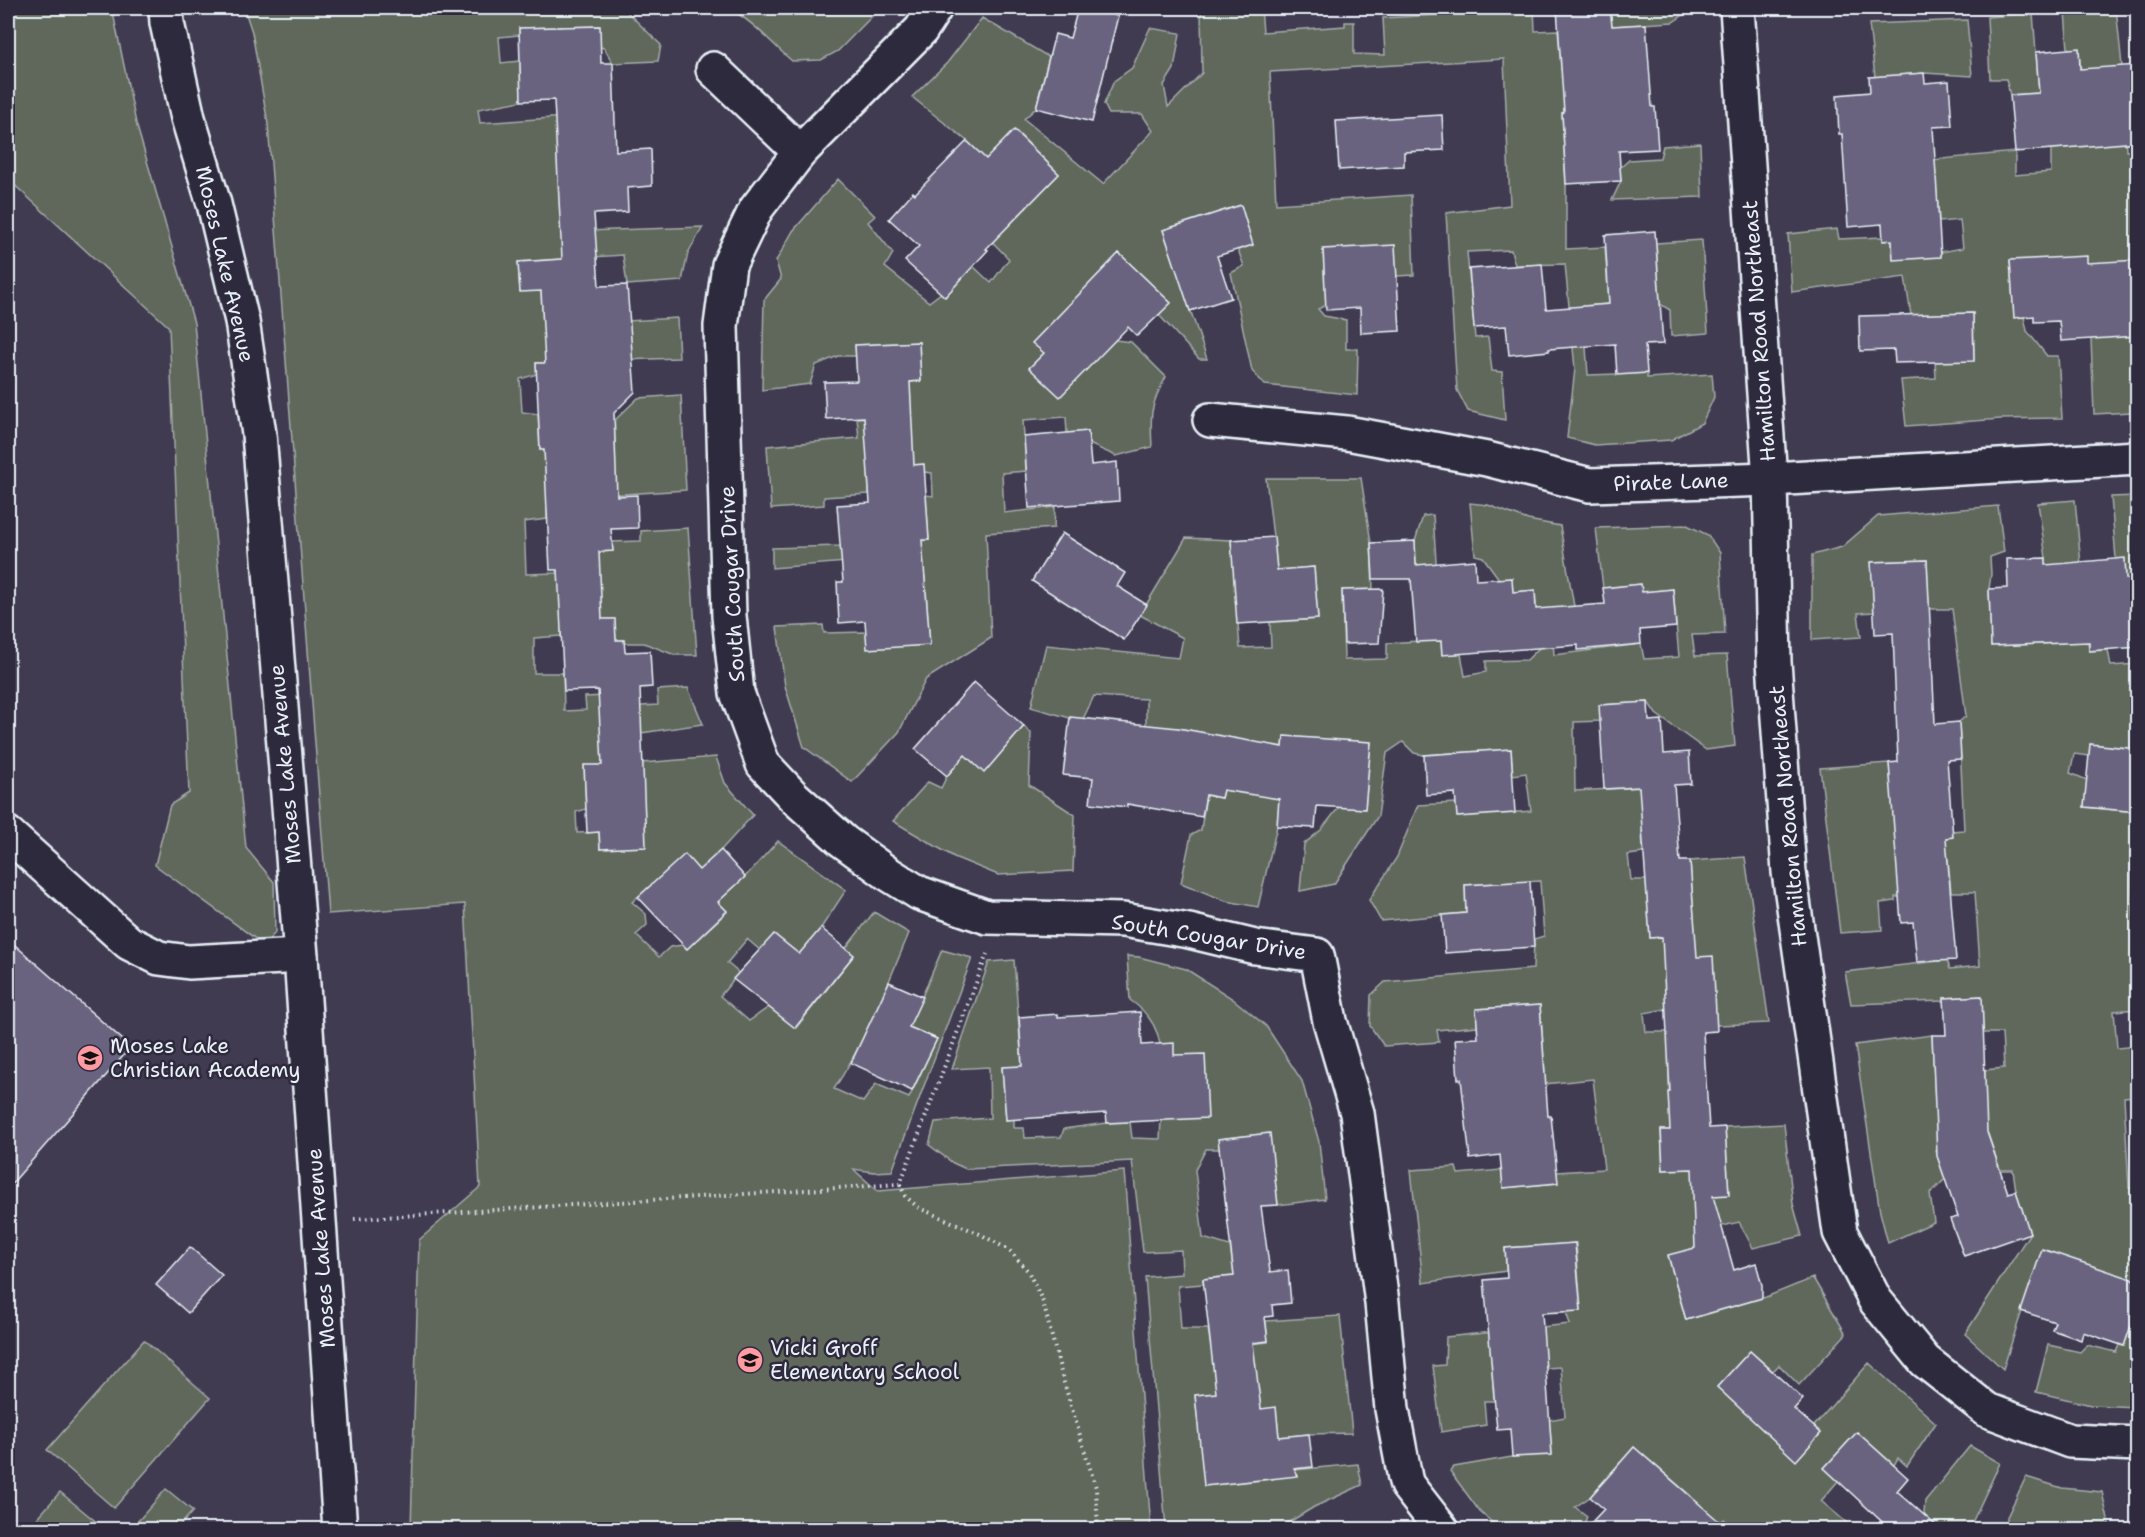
<svg xmlns="http://www.w3.org/2000/svg" width="2145" height="1537" font-family="'Shantell Sans',sans-serif">
	<rect width="100%" height="100%" fill="#413b51"/>
	<filter id="ink" filterUnits="userSpaceOnUse"><feTurbulence type="fractalNoise" baseFrequency=".0167" numOctaves="2"/><feDisplacementMap in="SourceGraphic" scale="12" xChannelSelector="R" yChannelSelector="G"/><feConvolveMatrix kernelMatrix="1 2 1 2 8 2 1 2 1" color-interpolation-filters="sRGB"/></filter>
	<g filter="url(#ink)">
		<g fill="#61685b" stroke="#a4acaa" stroke-width="1.5">
			<path d="M16,8H112L136,123L194,323L246,848L274,882L275,933L264,945L155,865L170,805L189,793L169,327L8,179V20Z"/>
			<path d="M244,8H623L661,45L658,61L613,63L604,48L600,47L599,26L519,28V35L499,37L501,63L520,61L521,101L478,109L480,123L611,114L557,154L560,215L584,231L703,227L688,253L682,281L627,285L623,255L518,262L520,291H541L543,326L677,318L679,358L536,363L537,374L520,379L522,412L538,414L540,450L615,447L614,421L638,398L681,395L686,490L547,499V519L524,522L526,574L557,573L558,570L599,552L613,551L612,542L641,541V531L688,528L697,655H675L644,643H624V640H616L614,619L561,621V636L534,638V673H563L564,711L586,710L585,697L626,695V707L658,705L657,690L688,688L703,724L641,733L602,765L584,766L586,809L576,812L577,833L599,832L600,849L622,848L621,827L645,825L642,763L716,757L725,783L753,815L721,850L699,870L685,855L632,902L646,914L647,925L636,935L659,957L670,947L682,945L687,949L727,912L718,902L745,877L778,841L846,890L821,928L799,954L774,934L761,951L747,939L727,963L739,973L720,996L749,1021L769,1007L796,1028L854,955L846,948L874,912L909,933C887,986 866,1041 834,1089L863,1102L876,1084L909,1098L937,1039L909,1027L942,950L972,958L892,1171L874,1172L853,1169L878,1191L1124,1171L1151,1529H411L419,1240L480,1187L465,904L328,914L268,124L252,32Z"/>
			<path d="M738,8H880L838,51L821,60L792,61C774,46 758,26 738,14Z"/>
			<path d="M1201,8H1261L1263,32L1345,26V22H1354V54L1385,55L1383,18L1489,12V8H1534L1535,31L1558,30L1561,69L1576,112L1562,113L1566,184V249L1605,247L1609,304L1583,306L1588,375L1647,373V378L1712,374L1714,397L1702,423L1671,440L1595,445L1567,438L1575,369L1565,264L1515,265L1511,250L1467,252L1475,338L1488,337L1492,371L1502,372L1505,420L1468,411L1457,390L1446,213L1510,205L1504,59L1270,72L1276,204L1411,195L1414,275L1397,276L1323,250L1326,305L1318,309L1324,316L1346,320V349H1358L1357,395L1265,385L1252,371L1231,273L1244,266L1238,250L1253,245L1241,205L1163,230L1207,359H1199L1159,315L1170,302L1119,253L1033,343L1076,380L1115,340L1131,342L1166,377C1150,405 1150,415 1152,447L1116,456L1089,444L1088,431L1067,433L1066,417L1023,420L1026,471L1002,473L1004,513L1055,507L1054,528L986,533L991,638L926,679L899,732L852,782L804,747L785,686L777,627L823,625L824,633L866,632L930,644L925,576L909,557L772,568V548L840,546L929,540L926,495L933,496L932,473L924,472L923,464L868,468L869,494L824,497V505L771,509L767,446L859,438L857,418L911,415L910,382L921,381L919,342L855,345L856,356H838L816,365L810,384L762,390L764,300L781,279L776,261L793,231L838,179L875,216L868,222L893,253L885,267L929,302L941,293L945,297L973,266L991,283L1009,259L971,220L1003,231L1059,174L1015,130L986,159L967,141L912,97L947,63L982,18L1049,57L1036,108L1024,119L1103,184L1153,131L1142,114H1109L1104,104L1114,81L1132,68L1150,28L1180,33L1174,69L1164,85L1168,107L1202,73Z"/>
			<path d="M1610,8H1690L1691,10L1673,22L1612,26Z"/>
			<path d="M2116,8L2122,66L2126,151H2138L2137,260L2129,261L2135,349L2132,412L2094,414L2091,339L2010,261L2014,317H2024L2027,331L2047,356H2058L2062,418L2001,419L1906,426L1901,380L1936,378L1935,361L1974,360L1973,313L1911,315L1905,277L1792,292L1788,234L1837,229L1839,239L1883,237L1884,241L1892,240L1893,259L1941,256V252L1963,248L1960,220L1939,222L1936,182L1920,161L2015,152V175L2051,172V149L2087,146L2079,49H2068L2065,12Z"/>
			<path d="M2033,13L2039,93L2010,95L2006,79H1990L1987,17Z"/>
			<path d="M1967,20L1972,76L1924,73L1875,77L1869,24Z"/>
			<path d="M1700,143L1702,197L1612,200L1621,181L1620,168L1629,160L1660,158L1663,146Z"/>
			<path d="M1702,240L1708,333L1671,336L1670,310L1660,304L1656,243Z"/>
			<path d="M1266,478H1361L1371,543L1373,589L1342,590L1344,660L1387,659V643L1419,641L1415,541L1423,516L1433,515L1442,654H1461L1465,676L1486,672V661L1527,660L1539,648L1535,590L1513,592L1511,578L1499,579L1483,557L1475,555L1470,503L1488,505L1528,520L1560,526L1575,612L1551,613L1554,655L1641,644L1644,659L1679,657L1673,589L1642,592L1641,584L1603,588L1596,528L1687,525L1708,535L1720,553L1725,634L1692,635L1695,656L1727,655L1735,746L1706,750L1656,714L1648,702L1600,705L1601,721L1574,722L1575,791L1647,787L1652,830L1642,831L1643,853L1628,855L1631,880H1646L1650,938L1695,934L1690,861L1745,857L1769,1023L1717,1025L1666,1009L1644,1013L1646,1032H1668L1670,1130H1661L1663,1170L1692,1169L1714,1206L1713,1196L1729,1194L1725,1127L1784,1124L1793,1204L1802,1236L1753,1248L1739,1222L1718,1227V1241L1668,1256L1686,1320L1766,1297L1813,1278L1846,1334L1799,1385L1779,1365L1773,1371L1750,1351L1717,1387L1796,1460L1821,1433L1814,1426L1869,1363L1936,1423L1907,1466L1898,1458L1894,1465L1857,1432L1824,1468L1838,1481L1821,1501L1854,1529H1736L1724,1519L1714,1529H1660L1690,1495L1634,1447L1590,1497L1575,1507L1587,1516L1583,1529H1500L1480,1512L1450,1471L1454,1467L1512,1457L1552,1454L1549,1420L1565,1417L1561,1367L1546,1368L1491,1354L1494,1401H1484L1486,1425L1441,1432L1433,1366L1445,1365L1446,1337L1570,1324L1566,1312L1581,1310L1576,1243L1505,1248L1506,1271L1423,1283L1411,1170L1456,1167L1458,1174L1501,1170L1504,1188L1557,1183V1172L1604,1169L1593,1079L1534,1085L1545,1072L1540,1005L1477,1009V1026L1437,1030L1439,1042L1384,1046L1370,1026L1371,995L1385,982L1533,969L1534,939L1544,936L1540,881L1465,885L1466,913L1381,921L1369,900L1397,857L1418,805L1456,803L1458,817L1531,811L1526,773L1513,775L1511,749L1424,755L1414,753L1403,742L1387,753L1378,816L1334,884L1300,891L1304,844L1321,830L1339,807L1365,809L1371,743L1284,736L1277,826L1258,907L1226,901L1181,883L1191,835L1201,830L1206,795L1221,798L1223,790L1245,794L1254,742L1178,728L1146,726V699L1094,696L1083,719L1070,718L1031,707L1046,645L1179,658L1183,638L1140,615L1186,538L1231,540L1240,648L1271,647L1270,622L1318,619L1314,567L1277,570Z"/>
			<path d="M2137,496V579H2126L2125,559H2116L2111,497Z"/>
			<path d="M2075,500L2089,651L2108,650L2111,666L2137,664V749L2090,744L2089,756L2074,754L2070,773L2087,780L2084,807L2137,812V851L2130,852L2136,959L2137,960V1009L2114,1011L2117,1048L2137,1046V1096L2124,1097L2129,1188H2137V1281L2036,1268L2003,1369L1965,1334L2030,1233L2016,1191L2013,1170H2000L1988,1134L1936,1151L1945,1179L1930,1194L1934,1222L1888,1243L1880,1212L1855,1045L1932,1035L1935,1103L1985,1101V1070L2004,1068L2002,1033H1983L1981,996L1944,998V1001L1851,1004L1845,972L1947,960L1950,969L1980,966L1975,892H1951L1948,859L1902,862L1904,897H1895V901L1880,903L1882,930L1840,933L1820,768L1889,763L1896,841L1952,837V831L1964,830L1959,722L1966,716L1952,609H1929L1927,560L1872,562L1874,612L1858,613L1861,637L1812,640V555L1842,547L1878,516L1998,506L2004,552L1990,557L1991,574L1989,589L1991,646L2063,643L2047,589L2046,558L2038,503Z"/>
			<path d="M1024,726L1031,733L1029,785L1075,815L1073,871L998,875L954,857L893,821L928,782L941,788L947,776L965,755L984,772Z"/>
			<path d="M1127,956L1139,957L1186,969L1233,999L1266,1026L1302,1081L1319,1142L1325,1199L1278,1205L1269,1133L1219,1139V1149H1206L1195,1170L1203,1238L1230,1246L1234,1276L1203,1279V1284L1178,1286L1181,1329H1208L1211,1348L1268,1342L1266,1321L1340,1316L1352,1433L1309,1434L1279,1437L1276,1408L1261,1409L1258,1388L1195,1396L1205,1486L1273,1479V1472L1358,1464L1362,1485L1314,1507L1278,1529H1166L1145,1277L1182,1274L1181,1250L1143,1252L1132,1161L966,1169L953,1163L929,1145L935,1122L990,1118L989,1067L952,1069L989,962L1014,960L1022,1066L1002,1068L1006,1120L1014,1119V1128H1024L1025,1138L1061,1137L1064,1129L1107,1123L1130,1122L1132,1138L1160,1139L1161,1120L1174,1055L1160,1044C1157,1025 1146,1011 1130,1000Z"/>
			<path d="M2137,1306V1407L2091,1405L2036,1392L2048,1345L2080,1352L2087,1345L2116,1352L2119,1345L2124,1346Z"/>
			<path d="M144,1340L210,1398L114,1508L47,1450Z"/>
			<path d="M1970,1446L2000,1463L1969,1529L1910,1530L1924,1514L1925,1501Z"/>
			<path d="M2026,1477L2062,1488L2102,1492L2110,1529H2007V1517Z"/>
			<path d="M166,1489L193,1511L177,1529H131Z"/>
			<path d="M60,1492L105,1529H28Z"/>
		</g>
		<g fill="#6a647f" stroke="#e8f1f8" stroke-width="1.5">
			<path d="M1078,8H1086L1118,16L1092,122L1036,108L1055,34L1070,38Z"/>
			<path d="M1557,8H1610L1612,26L1646,24L1652,107H1655L1658,149L1619,151L1621,181L1566,184L1562,113L1564,112Z"/>
			<path d="M600,26L601,63H613L616,151L651,149L652,186L627,188L628,212L594,214L599,286L627,285L635,392L614,413L617,496L637,495L638,528L611,529L613,551L599,552L602,619H615L616,640H624L625,652L650,651L652,687L640,688L646,847L600,849L599,832L587,833L584,765H602L598,690L564,691L558,570H550L544,450H540L536,363H545L541,291L520,292L518,262L562,259L554,100L521,101L519,28Z"/>
			<path d="M2079,48L2080,69L2138,65V142L2015,152L2010,95L2039,93L2036,52Z"/>
			<path d="M1924,73L1925,83L1949,81L1952,126L1933,127L1941,257L1893,260L1892,240L1883,241L1882,224L1848,227L1842,134H1839L1837,95L1870,92L1869,77Z"/>
			<path d="M1442,115L1444,150L1404,152V166L1339,170L1336,121Z"/>
			<path d="M1014,130L1059,174L986,249L988,250L945,297L905,261L919,246L889,219L913,192L915,194L967,141L986,159Z"/>
			<path d="M1241,205L1253,245L1217,256L1231,298L1190,311L1163,230Z"/>
			<path d="M1655,231L1663,344L1645,345L1647,373L1617,375L1615,344L1549,349V351L1509,355L1506,326L1474,328L1469,269L1542,264L1546,309L1609,304L1605,235Z"/>
			<path d="M1395,245L1400,331L1361,333L1360,308L1326,310L1323,249Z"/>
			<path d="M1119,253L1171,303L1137,336L1128,327L1060,397L1029,368L1044,353L1032,343Z"/>
			<path d="M2087,256V263L2138,260V336L2061,341L2059,321L2034,322V316L2014,318L2010,260Z"/>
			<path d="M1973,313L1974,361L1895,363L1894,350L1860,351L1859,316Z"/>
			<path d="M919,342L921,381L910,382L914,465L924,464L929,540H922L930,645L867,649L865,621L839,623L837,582H843L837,505L870,503L864,417L826,419L824,382L857,381L855,345Z"/>
			<path d="M1088,431L1091,465L1117,462L1119,501L1029,508L1024,437Z"/>
			<path d="M1062,533L1125,573L1117,586L1147,605L1124,640L1032,581Z"/>
			<path d="M1274,537L1277,570L1314,567L1318,619L1237,624L1231,540Z"/>
			<path d="M1415,541L1416,565L1475,560L1476,580L1512,578L1513,592L1535,590L1536,609L1605,604L1603,588L1641,584L1642,592L1673,589L1676,627L1640,630L1641,644L1578,650V645L1442,655L1441,641L1416,642L1411,579H1373L1371,543Z"/>
			<path d="M2046,558V565L2125,558L2126,579H2138V647L2089,651V642L1991,646L1989,589L2008,588L2007,559Z"/>
			<path d="M1927,560L1935,724L1959,722L1961,759L1947,760L1953,837L1946,838L1956,960L1917,962L1913,922L1901,923L1889,763L1898,762L1893,633L1875,634L1871,562Z"/>
			<path d="M1383,589L1379,643L1344,644L1342,590Z"/>
			<path d="M974,682L1024,726L984,773L965,755L947,776L915,749Z"/>
			<path d="M1648,702L1649,721L1662,720L1664,754L1689,752L1691,784L1674,785L1680,861H1690L1697,957L1713,956L1717,1031L1703,1032L1709,1128L1725,1127L1729,1195L1713,1196L1734,1270L1756,1263L1762,1285V1298L1686,1320L1668,1255L1695,1248L1692,1169L1663,1170L1661,1130H1670L1668,1092H1670L1662,937L1650,938L1639,787L1604,789L1599,705Z"/>
			<path d="M1070,717L1178,728L1283,747L1284,736L1371,742L1365,809L1317,806L1315,828L1277,826L1279,799L1223,790L1221,798L1206,795L1202,817L1127,804V807L1090,803L1093,778L1063,775Z"/>
			<path d="M2090,744L2138,749V812L2084,807Z"/>
			<path d="M1511,749L1515,813L1457,817L1455,793L1426,795L1424,755Z"/>
			<path d="M721,850L745,877L718,902L727,911L687,949L638,897L685,854L699,870Z"/>
			<path d="M1530,881L1534,947L1445,953L1442,915L1466,913L1465,885Z"/>
			<path d="M821,928L854,955L795,1028L733,979L774,934L799,954Z"/>
			<path d="M8,939L131,1047L8,1188Z"/>
			<path d="M889,982L923,997L909,1027L937,1039L912,1091L851,1063Z"/>
			<path d="M1982,996L1987,1132L2008,1193L2016,1191L2030,1233L1964,1256L1950,1219L1958,1217L1937,1156L1932,1035H1946L1944,998Z"/>
			<path d="M1540,1005L1548,1116H1551L1558,1183L1503,1188L1500,1155L1470,1159L1461,1079H1458L1455,1039L1478,1038L1476,1009Z"/>
			<path d="M1140,1012L1142,1045L1174,1043V1055L1205,1054L1208,1118L1107,1123L1106,1113L1006,1120L1002,1067L1022,1066L1019,1017L1058,1014V1017Z"/>
			<path d="M1270,1133L1278,1205L1261,1206L1270,1272L1288,1270L1291,1303L1272,1305L1273,1316L1265,1317L1268,1341L1253,1343L1261,1409L1276,1407L1279,1437L1309,1434L1313,1467L1294,1469L1298,1476L1204,1486L1195,1395L1216,1393L1203,1279L1234,1276L1218,1139Z"/>
			<path d="M1575,1243L1581,1311L1542,1313L1552,1455L1512,1457L1510,1429L1497,1430L1484,1280L1507,1278L1505,1248Z"/>
			<path d="M190,1247L222,1275L188,1313L156,1285Z"/>
			<path d="M2042,1249L2138,1281V1306L2124,1346L2083,1332L2081,1340L2052,1330L2055,1322L2021,1311Z"/>
			<path d="M1750,1351L1803,1399L1794,1409L1821,1433L1796,1461L1717,1387Z"/>
			<path d="M1857,1432L1908,1478L1897,1491L1941,1530H1891L1824,1468Z"/>
			<path d="M1634,1447L1729,1530H1584L1604,1509L1590,1497Z"/>
		</g>
		<g fill="none" stroke-linecap="round" stroke-linejoin="round">
			<defs>
				<g id="minor">
					<path d="M166,8L167,23L188,118L214,204L242,321L259,434L301,956L340,1530"/>
					<path d="M935,8L921,30L800,152L756,209L729,265L721,326L729,616L737,693L763,764L794,797L843,841L887,873L919,893L987,917L1123,920L1189,931L1255,947L1317,955L1330,1021L1357,1113L1382,1303L1392,1409L1405,1478L1407,1485L1442,1530"/>
					<path d="M1737,8L1770,479L1774,662L1789,872L1840,1232L1875,1300L1925,1361L1987,1410L2070,1441L2138,1444"/>
					<path d="M713,69L800,152"/>
					<path d="M1210,420L1347,433L1487,459L1590,485L1770,479L2138,458"/>
					<path d="M8,834L129,943L159,958L189,962L301,956"/>
				</g>
			</defs>
			<use href="#minor" stroke="#e8f1f8" stroke-width="38"/>
			<g stroke="#e8f1f8" stroke-width="4" stroke-dasharray="1.5 4.5" stroke-linecap="butt">
				<path d="M900,1184L905,1196L919,1208L980,1234L1009,1250L1028,1271L1043,1302L1062,1376L1096,1488L1098,1530"/>
				<path d="M354,1219L900,1184L987,954"/>
			</g>
			<use href="#minor" stroke="#2f2a3d" stroke-width="33"/>
		</g>
	</g>
	<defs>
		<symbol id="school-disc" viewBox="-11 -11 22 22"><circle r="9.5" fill="#ff9aa2" stroke="#2f2a3d"/><path d="M0-5L7-2L0 1L-7-2ZM-4 1L0 2.5L4 1V4Q0 6-4 4Z" fill="#111"/></symbol>
	</defs>
	<g fill-rule="evenodd">
		<use href="#school-disc" x="75" y="1043" width="30" height="30"/>
		<use href="#school-disc" x="735" y="1345" width="30" height="30"/>
	</g>
	<g text-anchor="middle" dominant-baseline="central" stroke-width="5" stroke-linejoin="round" paint-order="stroke">
		<g font-size="21" fill="#e8f1f8" stroke="#2f2a3d">
			<text transform="translate(225 264) rotate(77)">Moses Lake Avenue</text>
			<text transform="translate(1759 331) rotate(-94)">Hamilton Road Northeast</text>
			<text transform="translate(1671 482) rotate(-2)">Pirate Lane</text>
			<text transform="translate(732 584) rotate(-93)">South Cougar Drive</text>
			<text transform="translate(285 764) rotate(-95)">Moses Lake Avenue</text>
			<text transform="translate(1788 816) rotate(-95)">Hamilton Road Northeast</text>
			<text transform="translate(1209 937) rotate(9)">South Cougar Drive</text>
			<text transform="translate(321 1248) rotate(-94)">Moses Lake Avenue</text>
		</g>
		<g font-size="21" fill="#e8f1f8" stroke="#2f2a3d" text-anchor="start">
			<text x="110" y="1046">Moses Lake<tspan x="110" dy="24">Christian Academy</tspan></text>
			<text x="770" y="1348">Vicki Groff<tspan x="770" dy="24">Elementary School</tspan></text>
		</g>
	</g>
	<rect width="2145" height="1537" fill="none" stroke="#2f2a3d" stroke-width="30"/>
	<rect x="15" y="15" width="2115" height="1507" fill="none" stroke="#e8f1f8" stroke-width="2" filter="url(#ink)"/>
</svg>
